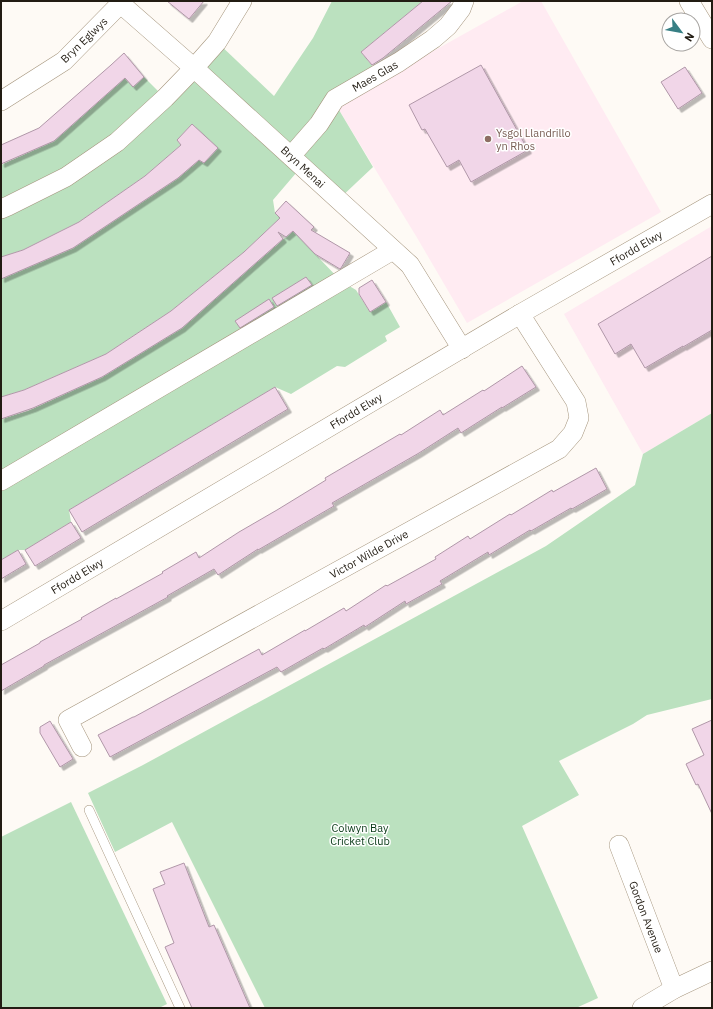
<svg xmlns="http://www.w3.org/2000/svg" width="713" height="1009" font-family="'IBM Plex Sans',sans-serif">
	<defs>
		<filter id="shadow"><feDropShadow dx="3.5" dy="3.5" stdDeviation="0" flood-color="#0004"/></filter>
	</defs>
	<rect width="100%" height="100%" fill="#fefaf5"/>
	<g fill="#ffebf2">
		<path d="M523,1H541L661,212L467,323L416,236L339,110L344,101Z"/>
		<path d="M712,226V413L643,454L564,314Z"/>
	</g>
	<g fill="#bbe1bf">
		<path d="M332,1H423L361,52L373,67L335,99L339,110L373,167L338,200L302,166L273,200L275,213L280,218L244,252L171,311L106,354L24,390L1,397V279L73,248L178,178L199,160L204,163L218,148L192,124L177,140L181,145L145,176L79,222L23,250L1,257V165L54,141L125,78L133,86L144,77L165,98L217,42L274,96L313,38Z"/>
		<path d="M293,231L341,281L356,290L370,312L386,302L400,327L385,336L387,341L345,367L337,366L291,394L275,387L69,510L71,522L25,550H18L1,560V419L28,411L102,377L181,328Z"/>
		<path d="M712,413V699L647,715L633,724L559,761L579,795L522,826L598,998L576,1008H265L172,822L115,852L88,793L143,765L546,546L635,485L643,454Z"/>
		<path d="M71,802L167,1004L159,1008H1V837Z"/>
	</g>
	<g fill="#f1d6e8" stroke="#b097a8" filter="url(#shadow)">
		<path d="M167,1H204L189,19Z"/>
		<path d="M423,1H452L383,58L372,65L361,52Z"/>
		<path d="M124,53L144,77L133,87L125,78L54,141L1,164V145L39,128L111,65Z"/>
		<path d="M481,65L528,150L471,182L459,160L447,167L425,129L422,130L409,105Z"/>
		<path d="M685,67L702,93L678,109L661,82Z"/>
		<path d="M192,124L218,148L204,163L199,160L178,178L73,248L1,279V257L23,250L79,222L145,176L181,145L177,140Z"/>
		<path d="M286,201L314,227L311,230L350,253L341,268L340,269L315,254L293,231L286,237L278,232L283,239L182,328L102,377L33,408L1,419V397L24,390L106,354L171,311L244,252L280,218L275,213Z"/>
		<path d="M712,256V330L683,347V346L645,368L631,344L615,354L598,324Z"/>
		<path d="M306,277L312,285L277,306L272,298Z"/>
		<path d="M372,280L386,302L370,312L359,294V288Z"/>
		<path d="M269,299L274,307L240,328L235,321Z"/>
		<path d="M522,366L536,387L502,408V407L461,433L458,428L419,453L332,503L334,506L258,550V549L218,575L214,569L167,596L168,597L44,665V666L1,691V665L40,643V642L82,619L81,618L116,598V599L163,573L162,572L196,552L199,558L239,532L277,510L326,480L325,478L400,434L401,435L440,410L443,415L483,390L484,391Z"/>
		<path d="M275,387L288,409L82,532L69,510Z"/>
		<path d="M596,468L607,489L572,509L571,508L531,531L530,530L489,555L488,552L440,581L442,584L406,604L405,601L365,627L364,625L324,649L323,648L281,672L277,667L110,757L98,735L133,717H134L259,649L262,655L305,630V631L344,608L346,611L386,585L387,586L436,559L435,557L468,536L470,539L510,514L511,515L552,490L553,492Z"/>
		<path d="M71,522L81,538L35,566L25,550Z"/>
		<path d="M18,550L26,564L1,579V560Z"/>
		<path d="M712,720V814L698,784L696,785L686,764L704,755L692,729Z"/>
		<path d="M50,721L73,759L60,767L40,733V727Z"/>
		<path d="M184,863L209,927L214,925L250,1008H192L165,947L174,943L153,889L165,884L160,872Z"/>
	</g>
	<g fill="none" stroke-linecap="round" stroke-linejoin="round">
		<defs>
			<path id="lane" d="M89,810L180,1008"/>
			<g id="street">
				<path d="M689,1L712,39"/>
				<path d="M121,4L194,68L410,265L462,349"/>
				<path d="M1,101L64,61L123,1"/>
				<path d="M291,156L319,124L335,99L399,62L433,39L448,26L461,9L464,1"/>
				<path d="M1,209L8,206L66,177L117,142L165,98L194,68L217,42L242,1"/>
				<path d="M1,481L393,250"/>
				<path d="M1,621L520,314L712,204"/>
				<path d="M82,747L68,720L559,449L573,433L579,418L576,402L520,314"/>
				<path d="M619,845L674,989"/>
				<path d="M642,1008L674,989L712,971"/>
			</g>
		</defs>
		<use href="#lane" stroke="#a5957d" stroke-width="10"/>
		<use href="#street" stroke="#a5957d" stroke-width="20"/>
		<use href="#lane" stroke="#fff" stroke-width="9"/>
		<use href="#street" stroke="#fff" stroke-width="19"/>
	</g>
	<circle fill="#8d6e63" stroke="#fff" stroke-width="1.5" cx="488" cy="139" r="4"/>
	<g text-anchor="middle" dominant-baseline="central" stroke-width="3" stroke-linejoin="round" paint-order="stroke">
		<g font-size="11" fill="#221c13" stroke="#fff">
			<text transform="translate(84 40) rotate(-44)">Bryn Eglwys</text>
			<text transform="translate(375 76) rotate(-30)">Maes Glas</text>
			<text transform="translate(303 167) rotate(43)">Bryn Menai</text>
			<text transform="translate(636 248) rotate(-30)">Ffordd Elwy</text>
			<text transform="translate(356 411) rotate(-31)">Ffordd Elwy</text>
			<text transform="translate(369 554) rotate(-29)">Victor Wilde Drive</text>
			<text transform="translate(77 576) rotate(-31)">Ffordd Elwy</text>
			<text transform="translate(646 917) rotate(69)">Gordon Avenue</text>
		</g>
		<g font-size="11" fill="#785e54" stroke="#fff" text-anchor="start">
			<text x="496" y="133">Ysgol Llandrillo<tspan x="496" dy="13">yn Rhos</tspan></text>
		</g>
		<g font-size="11" fill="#063714" stroke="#fff">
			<text x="360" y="828">Colwyn Bay<tspan x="360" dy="13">Cricket Club</tspan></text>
		</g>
	</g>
	<rect width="713" height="1009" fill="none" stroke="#221c13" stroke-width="4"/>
	<g transform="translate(681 32) rotate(122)"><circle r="19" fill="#ffffff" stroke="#a7a4a1"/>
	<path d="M0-3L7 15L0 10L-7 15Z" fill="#377f84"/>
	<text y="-6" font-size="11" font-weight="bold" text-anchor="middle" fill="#221c13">N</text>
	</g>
</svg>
